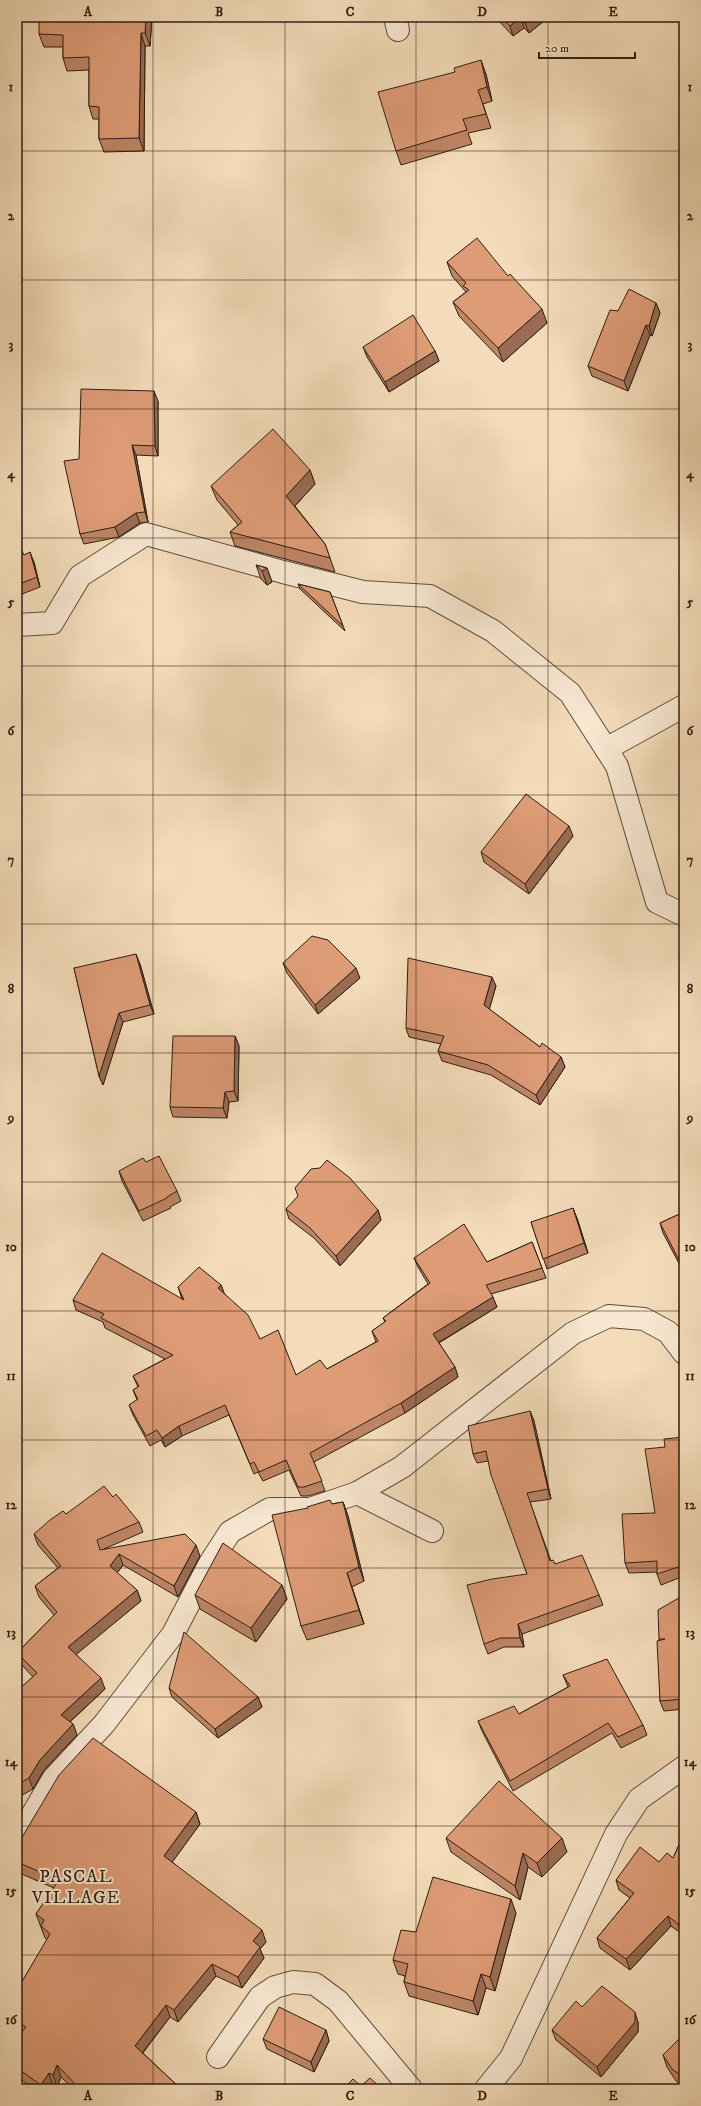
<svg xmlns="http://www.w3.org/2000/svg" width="701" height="2106" font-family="'IM FELL DW Pica',serif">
	<rect width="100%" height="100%" fill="#f4dcba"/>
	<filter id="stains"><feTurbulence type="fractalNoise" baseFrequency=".005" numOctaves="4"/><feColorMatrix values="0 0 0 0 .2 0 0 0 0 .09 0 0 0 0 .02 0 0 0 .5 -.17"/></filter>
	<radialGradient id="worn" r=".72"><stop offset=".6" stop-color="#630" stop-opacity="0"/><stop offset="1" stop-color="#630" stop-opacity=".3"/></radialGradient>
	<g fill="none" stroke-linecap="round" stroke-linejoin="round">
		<defs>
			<g id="street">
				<path d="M395,17L398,30"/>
				<path d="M17,625L52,623L80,576L146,534L283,572L363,592L430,596L493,631L570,693L617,766L657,902L684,915"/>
				<path d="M606,749L684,706"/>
				<path d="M357,1493L402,1467L573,1333L609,1316L644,1319L668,1332L684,1353"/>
				<path d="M17,1841L53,1779L104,1724L173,1634L210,1563L230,1532L270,1509H310L357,1493L432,1531"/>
				<path d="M218,2057L260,1997L275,1987L293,1982L315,1984L338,2001L411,2089"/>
				<path d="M486,2089L511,2058L616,1834L639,1799L684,1767"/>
			</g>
		</defs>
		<use href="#street" stroke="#5f4e3e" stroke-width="24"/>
		<use href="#street" stroke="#f8e8d2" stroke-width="22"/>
	</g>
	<g fill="#be8565" stroke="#2d1e15">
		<path d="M152,17L150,46H145L144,151L104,152L99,139V119H93L89,106V70L67,71L63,58V47H44L39,34Z"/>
		<path d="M495,17H549L529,33L524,28L513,36Z"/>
		<path d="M486,74L492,101L483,104L491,128L468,133L472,144L401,165L396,151Z"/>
		<path d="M447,262L508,276L547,323L503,362L459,316L453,302L466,292L452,276Z"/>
		<path d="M656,303L660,313L652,336L650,335L628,391L592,376L588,366L618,311Z"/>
		<path d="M363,347L435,351L439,361L389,392L367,357Z"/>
		<path d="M158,401V456L136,455L148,522L140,523L119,537L84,544L80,534L79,459Z"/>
		<path d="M310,470L315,484L295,506L325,544L335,572L235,546L230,532L238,525L217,500L211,486Z"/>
		<path d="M17,553L24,555L34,562L40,587L17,596Z"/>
		<path d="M256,565L267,568L272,582L267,585L261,579Z"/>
		<path d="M298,584L330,592L345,631L300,589Z"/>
		<path d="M573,836L529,894L484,862L481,852Z"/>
		<path d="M283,963L360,978L318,1014L287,973Z"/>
		<path d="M140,964L154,1014L123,1022L103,1085L99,1076L74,968Z"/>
		<path d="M496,986L489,1009L540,1047L561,1057L565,1067L540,1105L491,1075L442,1061L438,1051L441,1044L409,1037L406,1028Z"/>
		<path d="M235,1036L239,1046L238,1101L229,1102L227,1118L173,1117L170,1107Z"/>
		<path d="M119,1171L177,1191L181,1201L170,1207L171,1208L143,1221L122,1181Z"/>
		<path d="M286,1209L378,1210L381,1220L340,1266L314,1238L289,1219Z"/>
		<path d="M684,1212V1273L663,1233L660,1223Z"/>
		<path d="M577,1218L588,1253L547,1269L531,1222Z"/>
		<path d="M532,1242L546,1278L491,1294L497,1307L439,1343L455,1367L458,1377L405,1413L314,1462L325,1491L308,1496H301L289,1470L263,1481L258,1472L254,1474L229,1415L182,1436L165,1447L161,1440L150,1446L133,1415L129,1405L137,1400L133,1390L138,1387L133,1376L165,1359L105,1328L103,1322L76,1310L73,1300L182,1299L178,1287L221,1285L224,1293L260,1339L296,1375L327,1369L376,1342L372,1331L385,1322L383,1318L428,1284L418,1267L414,1258L487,1262Z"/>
		<path d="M530,1411L534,1421L551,1499L530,1502L551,1561L599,1595L603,1605L522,1634L524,1647H504L488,1654L484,1644L527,1574L488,1461L477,1463L473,1454Z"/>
		<path d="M684,1437V1576L661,1585L657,1574V1572L629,1573L625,1563L655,1513L665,1447Z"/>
		<path d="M113,1497L139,1522L143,1532L104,1549L200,1556L178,1597L123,1565L117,1573L137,1590L141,1601L76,1654L105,1689L70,1722L73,1724L77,1735L44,1770L33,1789L17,1798V1691L33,1677L21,1664L17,1653L54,1615L39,1597L35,1586L58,1568L38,1545L34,1534L66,1514Z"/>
		<path d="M343,1502L348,1516L364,1581L352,1587L364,1624L307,1640L301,1626L332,1504Z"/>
		<path d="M282,1585L287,1599L256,1642L200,1609L195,1595Z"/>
		<path d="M684,1595V1709L664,1711L660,1701L659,1639Z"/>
		<path d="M563,1675L643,1725L647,1735L621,1748L612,1733L513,1791L482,1731L478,1721L519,1714L568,1687Z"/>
		<path d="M169,1688L258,1697L262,1707L218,1738L172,1697Z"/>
		<path d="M196,1812L200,1824L172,1862L266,1942L260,1949L264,1958L242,1988L216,1976L178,2022L170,2017L143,2053L181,2089H73L61,2077L57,2087L53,2085L50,2089H35L17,2077V2038L21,2033L17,2030V1990L47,1940L45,1938L36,1914L54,1888L17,1872V1848Z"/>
		<path d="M684,1834V1932H683L682,1934L671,1926L630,1970L600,1948L597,1938L630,1898L619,1890L616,1880L659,1862L673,1858Z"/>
		<path d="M446,1838L567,1852L542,1877L528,1867L520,1900L451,1852Z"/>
		<path d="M516,1913L495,1991L486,1988L478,2015L409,1996L404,1982L405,1976L398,1974L393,1960L416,1932Z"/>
		<path d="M582,2007L638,2022V2032L601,2077L556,2040L552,2030Z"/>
		<path d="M326,2030L329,2041L314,2072L267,2049L263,2039Z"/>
		<path d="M684,2034V2087L676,2081L667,2067L663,2055Z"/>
	</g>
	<g fill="#9b6c53" stroke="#2d1e15">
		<path d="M146,17H152L150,46L145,33Z"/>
		<path d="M521,17L524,28L513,36L510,26Z"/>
		<path d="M533,17H549L529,33L525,23Z"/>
		<path d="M141,33L145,46L144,151L139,138Z"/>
		<path d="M481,60L486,74L492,101L487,87Z"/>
		<path d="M656,303L660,313L652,336L649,326Z"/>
		<path d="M542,309L547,323L503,362L498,348Z"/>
		<path d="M646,325L650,335L628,391L624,381Z"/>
		<path d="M435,351L439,361L389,392L385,382Z"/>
		<path d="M154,391L158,401V456L155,446Z"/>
		<path d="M132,445L136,455L148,522L145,512Z"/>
		<path d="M310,470L315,484L291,510L286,496Z"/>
		<path d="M136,513L140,523L119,537L115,527Z"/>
		<path d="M30,552L34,562L40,587L37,577Z"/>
		<path d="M267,568L272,582L267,585L262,571Z"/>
		<path d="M569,826L573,836L529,894L525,884Z"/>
		<path d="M136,954L140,964L154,1014L150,1005Z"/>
		<path d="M356,968L360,978L318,1014L315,1005Z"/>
		<path d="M492,977L496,986L488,1014L484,1005Z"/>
		<path d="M119,1013L123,1022L103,1085L99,1076Z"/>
		<path d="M235,1036L239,1046L238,1101L234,1091Z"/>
		<path d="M561,1057L565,1067L540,1105L536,1095Z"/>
		<path d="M225,1092L229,1102L227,1118L223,1108Z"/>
		<path d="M573,1208L577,1218L588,1253L584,1243Z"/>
		<path d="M378,1210L381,1220L340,1266L336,1256Z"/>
		<path d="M221,1285L225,1295L218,1288Z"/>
		<path d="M493,1297L497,1307L436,1344L433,1334Z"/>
		<path d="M455,1367L458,1377L405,1413L401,1403Z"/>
		<path d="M530,1411L534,1421L551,1499L548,1489Z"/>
		<path d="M179,1426L182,1436L165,1447L162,1438Z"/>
		<path d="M343,1502L348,1516L364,1581L359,1567Z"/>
		<path d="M196,1545L200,1556L178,1597L174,1586Z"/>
		<path d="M119,1554L123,1565L114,1577L110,1566Z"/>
		<path d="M347,1573L352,1587L364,1624L359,1610Z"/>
		<path d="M282,1585L287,1599L256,1642L251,1628Z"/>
		<path d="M137,1590L141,1601L72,1658L68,1647Z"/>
		<path d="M518,1624L522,1634L524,1647L520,1638Z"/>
		<path d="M101,1678L105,1689L65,1726L61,1715Z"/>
		<path d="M258,1697L262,1707L218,1738L215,1729Z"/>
		<path d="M73,1724L77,1735L44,1770L33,1789L29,1778L40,1760Z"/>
		<path d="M196,1812L200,1824L168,1868L164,1856Z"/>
		<path d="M562,1838L567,1852L542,1877L537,1863Z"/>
		<path d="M523,1853L528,1867L520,1900L515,1886Z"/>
		<path d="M511,1899L516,1913L495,1991L490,1977Z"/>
		<path d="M668,1916L671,1926L630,1970L626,1959Z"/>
		<path d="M680,1922L683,1932L682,1934L678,1924Z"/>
		<path d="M262,1930L266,1942L260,1949L264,1958L242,1988L238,1977L253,1941Z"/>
		<path d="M212,1964L216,1976L178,2022L174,2010Z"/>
		<path d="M481,1974L486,1988L478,2015L473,2001Z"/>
		<path d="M166,2005L170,2017L139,2057L135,2046Z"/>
		<path d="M635,2012L638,2022V2032L601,2077L597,2067Z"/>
		<path d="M326,2030L329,2041L314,2072L311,2062Z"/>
		<path d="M57,2065L61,2077L57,2087L53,2075Z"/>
		<path d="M49,2073L53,2085L50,2089H43L41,2085Z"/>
	</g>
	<g fill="#dd9b76" stroke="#2d1e15">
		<path d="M39,17H146L145,33H141L139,138L99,139V107L89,106V57L63,58V35L39,34Z"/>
		<path d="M501,17H533L525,23L521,17L510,26Z"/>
		<path d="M481,60L487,87L478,90L486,114L463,119L467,130L396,151L378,92L455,72L454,68Z"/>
		<path d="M477,238L508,276L510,274L542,309L498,348L453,302L469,290L463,286L466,283L447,262Z"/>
		<path d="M629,289L656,303L649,326L646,325L624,381L588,366L610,310L618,311Z"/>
		<path d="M413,315L435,351L385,382L363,347Z"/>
		<path d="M81,389L154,391L155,446L132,445L145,512L136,513L115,527L80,534L64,461L79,459Z"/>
		<path d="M273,429L310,470L286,496L325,544L330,558L230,532L242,522L211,486Z"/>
		<path d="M22,551L24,555L30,552L37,577L17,585V553Z"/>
		<path d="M256,565L267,568L262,571Z"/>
		<path d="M298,584L330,592L343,626Z"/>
		<path d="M526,794L569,826L525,884L481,852Z"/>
		<path d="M312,936L328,940L356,968L315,1005L283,963Z"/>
		<path d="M136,954L150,1005L119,1013L99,1076L74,968Z"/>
		<path d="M408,958L492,977L484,1005L540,1047L542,1043L561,1057L536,1095L488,1065L438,1051L444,1036L406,1028Z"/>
		<path d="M173,1036H235L234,1091L225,1092L223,1108L170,1107Z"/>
		<path d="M159,1156L177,1191L167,1197V1198L139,1211L119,1171L143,1158L146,1162Z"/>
		<path d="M327,1160L350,1178L378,1210L336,1256L310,1228L286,1209L298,1196L295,1188L311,1169L320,1168Z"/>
		<path d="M573,1208L584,1243L543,1259L531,1222Z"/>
		<path d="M684,1212V1270L660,1223Z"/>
		<path d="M464,1224L487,1262L532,1242L542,1268L486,1285L493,1297L433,1334L455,1367L401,1403L310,1453L322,1481L304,1487H298L286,1460L259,1472L254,1462L250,1464L225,1405L179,1426L162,1438L157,1430L146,1436L129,1405L138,1399L133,1390L139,1386L133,1376L173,1355L101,1318L104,1314L73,1300L102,1253L184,1300L178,1287L199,1267L221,1285L218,1288L248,1315L260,1339L278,1330L296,1375L320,1360L327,1369L378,1341L372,1331L386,1321L383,1318L430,1283L414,1258Z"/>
		<path d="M530,1411L548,1489L527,1493L550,1561L553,1560L555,1564L582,1555L599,1595L518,1624L520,1638H500L484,1644L467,1585L492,1579L527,1574L491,1475L486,1451L473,1454L468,1426Z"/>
		<path d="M684,1437V1565L657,1574V1561L625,1563L622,1514L655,1513L645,1449L665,1447L664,1439Z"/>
		<path d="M104,1486L113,1497L116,1494L139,1522L97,1540L100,1550L185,1534L196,1545L174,1586L119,1554L110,1566L137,1590L68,1647L101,1678L61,1715L73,1724L40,1760L29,1778L17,1785V1691L37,1673L17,1653L57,1612L35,1586L61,1566L34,1534L50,1520L63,1511L66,1514Z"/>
		<path d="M330,1500L332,1504L343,1502L359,1567L347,1573L359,1610L301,1626L272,1515L308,1508L307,1507Z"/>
		<path d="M223,1543L282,1585L251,1628L195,1595Z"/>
		<path d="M684,1595V1699L660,1701L657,1641L665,1639H659L658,1610Z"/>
		<path d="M184,1632L258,1697L215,1729L169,1688Z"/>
		<path d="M607,1659L643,1725L618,1737L608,1723L510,1781L478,1721L514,1706L519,1714L570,1686L563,1675Z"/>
		<path d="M93,1738L196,1812L164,1856L262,1930L253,1941L260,1947L238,1977L212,1964L174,2010L166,2005L135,2046L181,2089H80L57,2065L53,2075L49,2073L41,2085L17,2068V2038L26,2027L17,2021V1990L50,1934L41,1926L44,1920L36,1914L59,1880L17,1862V1848L21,1839L59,1775Z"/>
		<path d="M499,1781L562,1838L537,1863L523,1853L515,1886L446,1838Z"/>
		<path d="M684,1834V1925L680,1922L678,1924L668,1916L626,1959L597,1938L634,1893L616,1880L640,1847L659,1862L667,1853L673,1858Z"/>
		<path d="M433,1877L511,1899L490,1977L481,1974L473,2001L404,1982L408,1964L393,1960L401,1930L416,1932Z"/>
		<path d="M602,1986L635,2012V2022L597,2067L552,2030L576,2001L582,2007Z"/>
		<path d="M279,2007L326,2030L311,2062L263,2039Z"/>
		<path d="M684,2034V2078L672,2069L663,2055Z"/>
		<path d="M370,2078L382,2089H343L353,2079L361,2086Z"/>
	</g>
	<path fill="none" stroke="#2d1e15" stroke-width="1" stroke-opacity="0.55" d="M153,17V2089M285,17V2089M416,17V2089M548,17V2089M17,151H684M17,280H684M17,409H684M17,538H684M17,666H684M17,795H684M17,924H684M17,1053H684M17,1182H684M17,1311H684M17,1440H684M17,1568H684M17,1697H684M17,1826H684M17,1955H684"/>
	<g text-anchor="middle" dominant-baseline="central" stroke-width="4" stroke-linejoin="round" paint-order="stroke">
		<g font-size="18" letter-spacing="1" fill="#2d1e15" stroke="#f8e8d2">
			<text x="76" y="1877">PASCAL<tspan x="76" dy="21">VILLAGE</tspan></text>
		</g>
	</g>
	<rect width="701" height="2106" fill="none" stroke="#f4dcba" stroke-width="44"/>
	<path d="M539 52v6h96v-6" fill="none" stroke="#2d1e15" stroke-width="2"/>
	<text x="545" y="52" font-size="12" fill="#2d1e15" stroke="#f8e8d2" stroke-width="3" paint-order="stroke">20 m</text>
	<rect x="22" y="22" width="657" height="2062" fill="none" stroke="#2d1e15" stroke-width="1.5"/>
	<g font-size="13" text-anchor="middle" font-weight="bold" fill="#2d1e15">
		<text x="88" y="16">A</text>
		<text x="219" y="16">B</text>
		<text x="350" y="16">C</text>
		<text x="482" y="16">D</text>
		<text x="613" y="16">E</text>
		<text x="11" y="91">1</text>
		<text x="690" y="91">1</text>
		<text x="11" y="220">2</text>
		<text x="690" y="220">2</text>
		<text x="11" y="349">3</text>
		<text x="690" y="349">3</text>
		<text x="11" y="478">4</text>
		<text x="690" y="478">4</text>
		<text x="11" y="606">5</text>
		<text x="690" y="606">5</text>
		<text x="11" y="735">6</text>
		<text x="690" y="735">6</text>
		<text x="11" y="864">7</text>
		<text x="690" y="864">7</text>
		<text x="11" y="993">8</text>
		<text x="690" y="993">8</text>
		<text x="11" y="1122">9</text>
		<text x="690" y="1122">9</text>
		<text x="11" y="1251">10</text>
		<text x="690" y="1251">10</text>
		<text x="11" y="1380">11</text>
		<text x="690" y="1380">11</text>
		<text x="11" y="1509">12</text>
		<text x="690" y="1509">12</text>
		<text x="11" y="1637">13</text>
		<text x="690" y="1637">13</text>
		<text x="11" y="1766">14</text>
		<text x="690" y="1766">14</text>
		<text x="11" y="1895">15</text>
		<text x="690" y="1895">15</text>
		<text x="11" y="2024">16</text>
		<text x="690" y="2024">16</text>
		<text x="88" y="2100">A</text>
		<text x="219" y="2100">B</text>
		<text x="350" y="2100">C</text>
		<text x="482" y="2100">D</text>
		<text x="613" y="2100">E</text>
	</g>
	<rect width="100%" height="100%" filter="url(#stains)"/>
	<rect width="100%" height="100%" fill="url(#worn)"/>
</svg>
